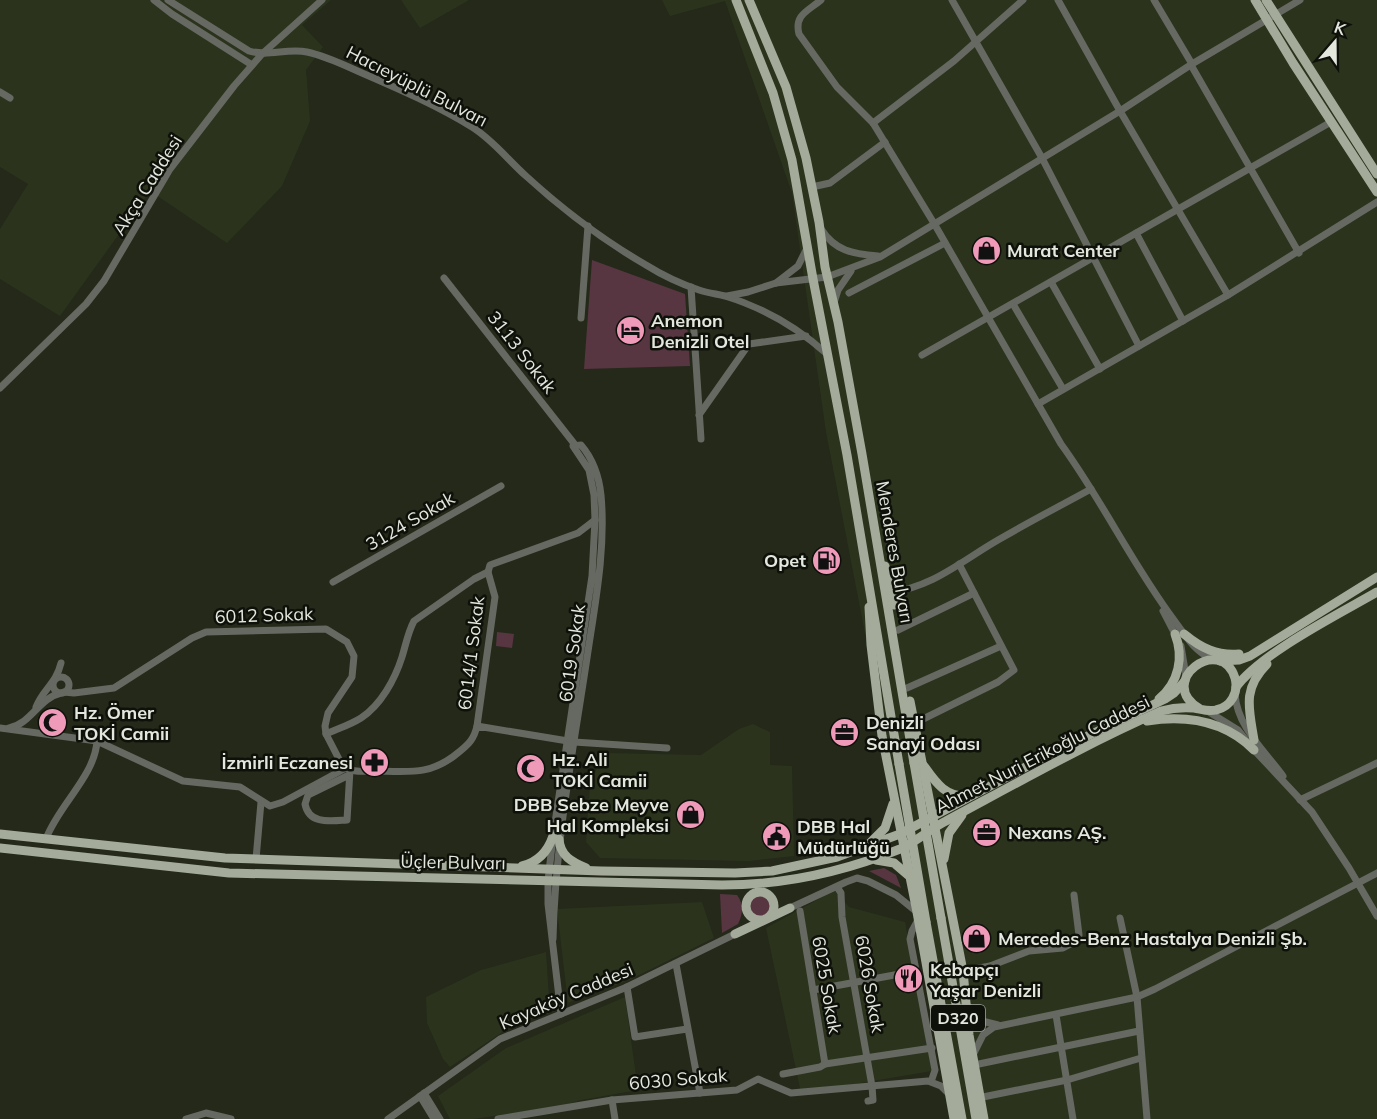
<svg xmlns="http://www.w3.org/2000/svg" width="1377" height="1119" font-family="Mulish,sans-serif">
	<rect width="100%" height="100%" fill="#24291a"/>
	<g fill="#2b331d">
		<path d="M0,0H331L302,25L323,47L306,70L310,121L282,186L227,243L150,191L60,316L0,279V229L28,184L0,167Z"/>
		<path d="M401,0H469L420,28Z"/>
		<path d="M662,0H1377V1119H959L826,432L792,193L725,1L670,16Z"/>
		<path d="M753,724L770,732V765L792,766L794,856L749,861L600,858L586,842L590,785L601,758L607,753L701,755L739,729Z"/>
		<path d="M835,890L849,907L905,922L932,1071L801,1093L766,928Z"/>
		<path d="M702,902L714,938L629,980L568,1003L557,909Z"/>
		<path d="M546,952L550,1013L510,1027L450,1067L443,1059L427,1023L426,997L481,970Z"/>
		<path d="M625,997L638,1090L581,1100L557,1107L473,1119H450L438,1096L506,1048Z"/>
	</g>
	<g fill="#573642">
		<path d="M592,260L685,294L690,366L584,369Z"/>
		<path d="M497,632L514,634L512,648L496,646Z"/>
		<path d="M884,868L896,875L901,888L869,871Z"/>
		<path d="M720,894L737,895C744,904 743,914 738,924L722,933Z"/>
		<circle cx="760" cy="906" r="11"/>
	</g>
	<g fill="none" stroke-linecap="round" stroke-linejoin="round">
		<g stroke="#656961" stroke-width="7">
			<path d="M154,0L172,14L252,65"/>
			<path d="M168,0L249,51C268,57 287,48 307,52C326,56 344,65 362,73C399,89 438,106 472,127C493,140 508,160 526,176C562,209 603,240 646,265C662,275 681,284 699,290C708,293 717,294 725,296C764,308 798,328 827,354"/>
			<path d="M821,0C808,11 794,15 799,34L837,87L873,123L935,225L1061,444C1102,500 1132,564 1174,620C1185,635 1194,651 1212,659"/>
			<path d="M952,0L1042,158L1139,346"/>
			<path d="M1058,0L1120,111L1228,295"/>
			<path d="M1154,0L1192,64"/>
			<path d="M1191,65L1299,253"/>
			<path d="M0,92L10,98"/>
			<path d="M873,123L954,61L1023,0"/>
			<path d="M812,187L830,183L885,142"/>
			<path d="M821,229C835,251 853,254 878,256"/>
			<path d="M1136,233L1183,321"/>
			<path d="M444,278L576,446"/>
			<path d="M1051,282L1100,369"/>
			<path d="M776,283L798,266L807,248"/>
			<path d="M691,287L701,439"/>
			<path d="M849,293L945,243"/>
			<path d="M727,296L748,292L776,283L827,277L880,257L1120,111L1192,64L1300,0"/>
			<path d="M834,303L838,290L851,271"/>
			<path d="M1013,304L1063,389"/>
			<path d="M581,318L588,226"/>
			<path d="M922,355L1331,122"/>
			<path d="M0,388L86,304L104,281L170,169L234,86L262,54L322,0"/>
			<path d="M1038,404L1228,295L1377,202"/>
			<path d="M699,415L749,344L806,336"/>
			<path d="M333,582L501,486"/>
			<path d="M888,593C933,587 960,562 998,540C1029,522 1060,506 1091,489"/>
			<path d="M1163,611L1176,636"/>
			<path d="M898,630L974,593"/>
			<path d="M1181,646L1186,676"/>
			<circle cx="61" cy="685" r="8"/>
			<path d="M907,688L1001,646"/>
			<path d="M64,692L74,693L114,688L192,638L206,632L326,629L347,642L354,656L352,677L328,713L325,726L326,734L341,763L346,768"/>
			<path d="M1235,694C1237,727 1265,751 1283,776"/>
			<path d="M36,707C43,689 56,684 61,663"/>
			<path d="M1209,712L1238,730L1254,750L1312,812L1349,868L1377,916"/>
			<path d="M915,723L998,682L1014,670L959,564"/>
			<path d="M477,726L495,597L488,572L490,565L578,533L595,520"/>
			<path d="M0,728L97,741L183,781L240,787L270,806L283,802L346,768C355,773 368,771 378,771C411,772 432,775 459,752C469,744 474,739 477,726L574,742L667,748"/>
			<path d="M9,728C31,724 39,698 61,693"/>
			<path d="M326,734C337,729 350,725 361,718C381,705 395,679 402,657C406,644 408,632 414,621L474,579L488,572"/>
			<path d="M349,775L308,795L305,804C309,825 331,821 347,820L350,770"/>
			<path d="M1300,800L1377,763"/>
			<path d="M46,839C58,806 95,776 97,741"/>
			<path d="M256,859L261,802"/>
			<path d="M837,887L841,893L842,917L872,1086L873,1100L868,1101"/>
			<path d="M790,908L846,882L857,878L868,881L896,895L917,912"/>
			<path d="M800,911L825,1064"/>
			<path d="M1120,918L1137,997L1147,1119"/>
			<path d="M918,920L912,931L910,939L935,1070L932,1079"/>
			<path d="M553,939C555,844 573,751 587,658C595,604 606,549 601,495C599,476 593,459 581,445L573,446L589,470L594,495L595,520L592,576L553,836L548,881V904L561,1014"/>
			<path d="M676,964L700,1093"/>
			<path d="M963,971L990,966L1029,951L1063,948L1078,940L1079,935L1074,895"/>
			<path d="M627,987L635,1037L687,1029"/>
			<path d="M813,990L916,971"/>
			<path d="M966,1004L982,1021L998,1025"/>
			<path d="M1056,1015L1073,1119"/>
			<path d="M974,1053L983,1035L994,1027L1137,997L1155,989L1377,873"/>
			<path d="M974,1065L1139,1031"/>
			<path d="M783,1074L820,1067L825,1064L932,1048"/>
			<path d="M424,1093L440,1119"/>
			<path d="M420,1096L434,1119"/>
			<path d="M978,1098L1067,1080L1141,1058"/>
			<path d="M612,1100L615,1119"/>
			<path d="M186,1119L206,1113L231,1119"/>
			<path d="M388,1119L500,1039L627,987L735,934"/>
			<path d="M498,1119L612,1100L737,1090L758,1079L791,1093L928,1081L941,1086L950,1095"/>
		</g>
		<g stroke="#a4ab9a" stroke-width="9">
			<path d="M736,0L773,93L792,160L813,279L847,455L899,764"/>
			<path d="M749,0L786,87L806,158L819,222L825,267L838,322L862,454L914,763"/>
			<path d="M1255,0L1293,63L1377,192"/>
			<path d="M1266,0L1377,174"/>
			<path d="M885,566L894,605"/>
			<path d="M869,607L871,645L882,736L917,912L954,1119"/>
			<path d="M1184,634C1201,648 1217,656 1239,654"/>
			<path d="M1220,661L1239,660L1250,656L1377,577"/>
			<path d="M1236,687C1263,652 1337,615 1377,592"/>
			<path d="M1159,699C1179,682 1184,657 1175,634"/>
			<path d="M910,701L963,971L969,1035L984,1119"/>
			<path d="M1147,721C1186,715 1225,721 1254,750"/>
			<path d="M1254,740C1249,709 1242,689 1267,664"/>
			<path d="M924,766C936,783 946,798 969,796"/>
			<path d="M0,834L225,858L601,871L735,873L772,871L837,857L900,834L1050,754L1165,699L1174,693L1185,681"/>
			<path d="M559,839C560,856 572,862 586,868"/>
			<path d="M870,843L885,828L893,804"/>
			<path d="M0,848L229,873L722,885C783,885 843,872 900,849C916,842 930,829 946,821C1017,783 1088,743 1161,711C1172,708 1183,707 1194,708C1201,709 1208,712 1216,710C1231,707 1239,692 1235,678C1221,633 1154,682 1200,709"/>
			<path d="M944,859L949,833L962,815"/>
			<path d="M876,860L894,863L908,875"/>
			<path d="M522,866C539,862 548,851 553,836"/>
			<circle cx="760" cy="906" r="14"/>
			<path d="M941,918L976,1119"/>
			<path d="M926,922L962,1119"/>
			<path d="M735,934L790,908"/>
		</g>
		<g stroke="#a4ab9a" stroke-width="9">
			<path d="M914,763L941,918"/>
			<path d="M899,764L926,922"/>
		</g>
	</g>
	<defs>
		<symbol id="shop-disc" viewBox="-11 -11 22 22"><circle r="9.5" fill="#ef9ab8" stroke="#0e110a"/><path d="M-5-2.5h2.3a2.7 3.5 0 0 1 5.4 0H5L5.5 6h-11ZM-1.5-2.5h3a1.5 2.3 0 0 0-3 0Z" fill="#111"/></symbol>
		<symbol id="hotel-disc" viewBox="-11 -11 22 22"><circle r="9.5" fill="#ef9ab8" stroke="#0e110a"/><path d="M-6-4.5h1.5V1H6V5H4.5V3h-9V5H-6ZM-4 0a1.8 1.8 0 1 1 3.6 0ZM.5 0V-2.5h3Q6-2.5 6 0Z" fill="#111"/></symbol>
		<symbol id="fuel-disc" viewBox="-11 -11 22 22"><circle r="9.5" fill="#ef9ab8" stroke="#0e110a"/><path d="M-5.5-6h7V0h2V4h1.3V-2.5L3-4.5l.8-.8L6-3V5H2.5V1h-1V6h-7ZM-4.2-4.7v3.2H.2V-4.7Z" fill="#111"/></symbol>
		<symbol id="mosque-disc" viewBox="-11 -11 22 22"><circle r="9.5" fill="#ef9ab8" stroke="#0e110a"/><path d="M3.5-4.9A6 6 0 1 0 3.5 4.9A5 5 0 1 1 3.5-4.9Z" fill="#111"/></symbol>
		<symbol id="office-disc" viewBox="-11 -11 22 22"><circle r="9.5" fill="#ef9ab8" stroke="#0e110a"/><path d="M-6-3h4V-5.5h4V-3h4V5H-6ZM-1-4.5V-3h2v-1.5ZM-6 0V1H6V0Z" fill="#111"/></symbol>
		<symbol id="pharmacy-disc" viewBox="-11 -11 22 22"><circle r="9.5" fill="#ef9ab8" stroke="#0e110a"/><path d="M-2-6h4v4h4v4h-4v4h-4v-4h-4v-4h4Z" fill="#111"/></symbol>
		<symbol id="civic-disc" viewBox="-11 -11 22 22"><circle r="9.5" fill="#ef9ab8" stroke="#0e110a"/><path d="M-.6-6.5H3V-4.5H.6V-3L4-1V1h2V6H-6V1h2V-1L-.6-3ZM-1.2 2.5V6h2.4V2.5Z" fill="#111"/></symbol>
		<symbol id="restaurant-disc" viewBox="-11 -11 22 22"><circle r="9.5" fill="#ef9ab8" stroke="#0e110a"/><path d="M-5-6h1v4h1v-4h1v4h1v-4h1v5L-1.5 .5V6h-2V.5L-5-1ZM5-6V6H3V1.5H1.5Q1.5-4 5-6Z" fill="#111"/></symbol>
	</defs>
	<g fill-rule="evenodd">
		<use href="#shop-disc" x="970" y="234" width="33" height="33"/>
		<use href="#hotel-disc" x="614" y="314" width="33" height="33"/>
		<use href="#fuel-disc" x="810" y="544" width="33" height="33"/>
		<use href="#mosque-disc" x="36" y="706" width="33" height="33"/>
		<use href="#office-disc" x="828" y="716" width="33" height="33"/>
		<use href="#pharmacy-disc" x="358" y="746" width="33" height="33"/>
		<use href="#mosque-disc" x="514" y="752" width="33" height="33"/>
		<use href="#shop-disc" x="674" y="798" width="33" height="33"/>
		<use href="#office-disc" x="970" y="816" width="33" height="33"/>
		<use href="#civic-disc" x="760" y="820" width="33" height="33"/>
		<use href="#shop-disc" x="960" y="922" width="33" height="33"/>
		<use href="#restaurant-disc" x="892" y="962" width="33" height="33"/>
	</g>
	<g text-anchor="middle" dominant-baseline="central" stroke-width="5" stroke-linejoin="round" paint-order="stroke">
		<rect fill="#0e110a" stroke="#a3a79e" stroke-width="1.5" x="931" y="1005" width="54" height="26" rx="4.5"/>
		<g font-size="16" font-weight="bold" fill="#e3e7dd">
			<text x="958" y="1018">D320</text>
		</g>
		<g font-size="18" fill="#e3e7dd" stroke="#0e110a">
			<text transform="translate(417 86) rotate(27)">Hacıeyüplü Bulvarı</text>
			<text transform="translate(147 185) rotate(-58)">Akça Caddesi</text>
			<text transform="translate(522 352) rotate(52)">3113 Sokak</text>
			<text transform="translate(410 521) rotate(-30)">3124 Sokak</text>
			<text transform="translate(895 552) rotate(80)">Menderes Bulvarı</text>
			<text transform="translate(264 615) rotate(-2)">6012 Sokak</text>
			<text transform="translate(471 653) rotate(-83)">6014/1 Sokak</text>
			<text transform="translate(572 653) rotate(-82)">6019 Sokak</text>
			<text transform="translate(1042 754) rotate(-27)">Ahmet Nuri Erikoğlu Caddesi</text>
			<text transform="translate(453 862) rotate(1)">Üçler Bulvarı</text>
			<text transform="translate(870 984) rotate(80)">6026 Sokak</text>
			<text transform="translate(827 985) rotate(80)">6025 Sokak</text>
			<text transform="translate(566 996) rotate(-23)">Kayaköy Caddesi</text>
			<text transform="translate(678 1079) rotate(-5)">6030 Sokak</text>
		</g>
		<g font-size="18" font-weight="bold" fill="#e3e7dd" stroke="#0e110a" text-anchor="start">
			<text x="1007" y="250">Murat Center</text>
			<text x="651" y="320">Anemon<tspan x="651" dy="21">Denizli Otel</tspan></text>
			<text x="806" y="560" text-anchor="end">Opet</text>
			<text x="74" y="712">Hz. Ömer<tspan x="74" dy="21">TOKİ Camii</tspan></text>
			<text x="866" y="722">Denizli<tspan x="866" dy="21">Sanayi Odası</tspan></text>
			<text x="552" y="759">Hz. Ali<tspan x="552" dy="21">TOKİ Camii</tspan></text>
			<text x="353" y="762" text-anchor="end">İzmirli Eczanesi</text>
			<text x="669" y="804" text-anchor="end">DBB Sebze Meyve<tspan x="669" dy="21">Hal Kompleksi</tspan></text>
			<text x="797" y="826">DBB Hal<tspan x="797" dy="21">Müdürlüğü</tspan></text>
			<text x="1008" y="832">Nexans AŞ.</text>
			<text x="998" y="938">Mercedes-Benz Hastalya Denizli Şb.</text>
			<text x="930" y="969">Kebapçı<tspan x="930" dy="21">Yaşar Denizli</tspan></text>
		</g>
	</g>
	<g transform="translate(1335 42) rotate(20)" stroke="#0e110a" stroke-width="4.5" paint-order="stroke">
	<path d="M0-4.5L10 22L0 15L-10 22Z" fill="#e3e7dd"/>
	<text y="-9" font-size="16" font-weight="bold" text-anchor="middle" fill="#e3e7dd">K</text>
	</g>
</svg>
